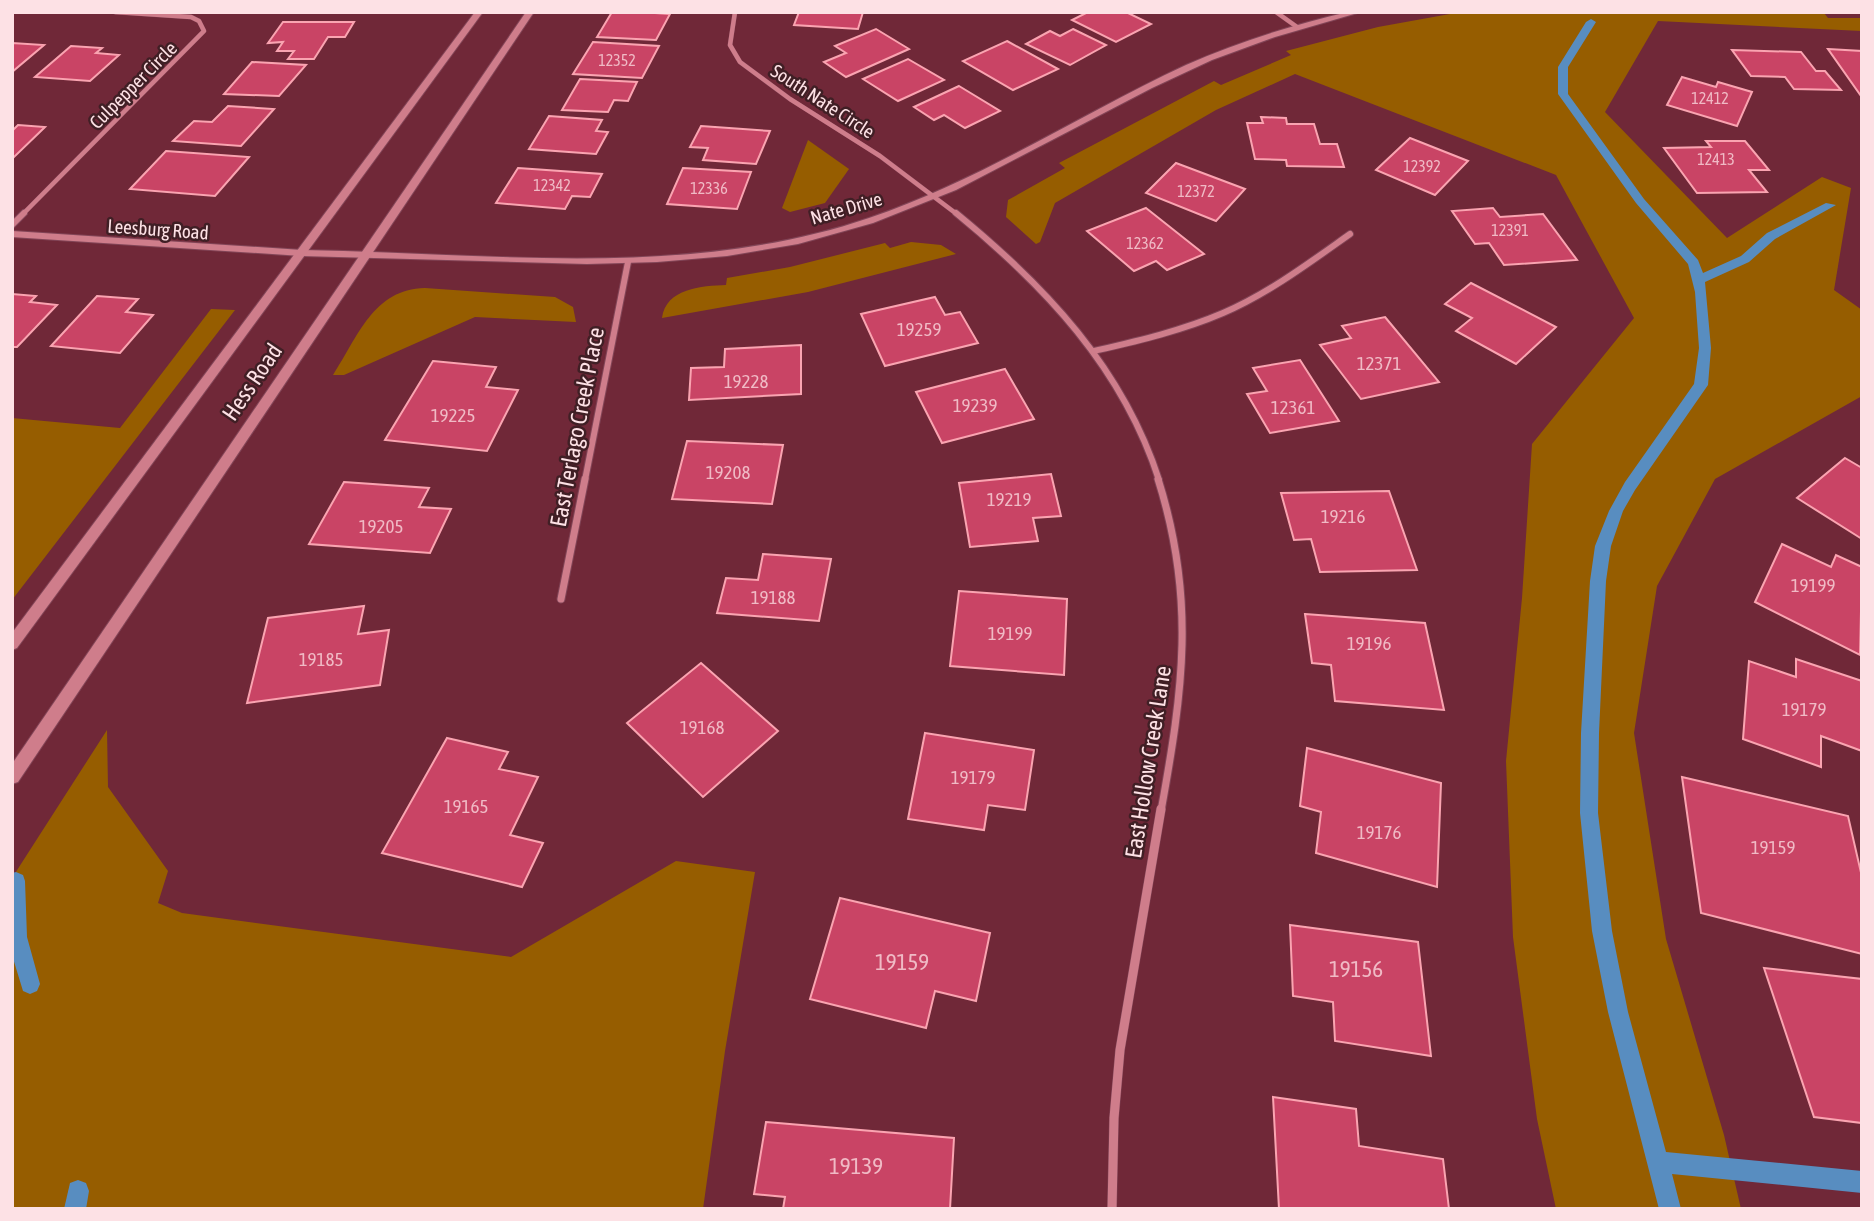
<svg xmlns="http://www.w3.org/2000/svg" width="1874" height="1221" font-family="'Asap Condensed',sans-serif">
	<rect width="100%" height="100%" fill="#702838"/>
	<g fill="#965d00">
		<path d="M1461,12H1818L1824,13L1828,18H1862V31L1658,21L1605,112L1727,238L1822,177L1851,188L1834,290L1862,310V396L1715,479L1657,586L1634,733L1666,939L1724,1135L1741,1209H1556L1537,1119L1513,937L1506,761L1522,598L1532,444L1634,318L1556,175L1295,74L1216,110L1055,203L1040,242L1036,244L1006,217L1008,200L1065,168L1059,163L1214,81L1221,85L1291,55L1286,51L1378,27Z"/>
		<path d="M808,140L849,169L825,203L790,212L782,208Z"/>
		<path d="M911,242L941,245L956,254L808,292L662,318C666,288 702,286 726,285L727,278L790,267L885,243L890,248Z"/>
		<path d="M425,288L555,297L573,307L576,322L475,317L344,375H333C358,337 373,289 425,288Z"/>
		<path d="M211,309L235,310L12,600V418L120,428Z"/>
		<path d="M107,730L108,787L168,871L158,903L182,913L511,957L676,861L755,872L725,1051L703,1209H12V878Z"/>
	</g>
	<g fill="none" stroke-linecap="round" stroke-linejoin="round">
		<g fill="#588dc0" fill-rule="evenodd">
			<path d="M1591,19L1596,22L1568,67V94L1644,199L1698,260L1703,273L1741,256L1767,233L1826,203L1836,205L1775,239L1749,262L1705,282L1711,348L1708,385L1635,490L1623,511L1611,546L1606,581L1599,733L1598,813L1612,931L1628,1012L1666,1152L1862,1171V1193L1672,1174L1681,1209H1659L1608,1012L1592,931L1580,813L1581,733L1590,581L1595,546L1609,511L1625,482L1694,384L1699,348L1695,292L1688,264L1636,203L1558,94V67L1586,22Z"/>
			<path d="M16,872L23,875L25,881L27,937L40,984L37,991L30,994L23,991L12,955V873Z"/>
			<path d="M78,1180L86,1183L89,1191L86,1209H64L70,1183Z"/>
		</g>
	</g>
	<g fill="#c94465" stroke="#faa4b1" stroke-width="2">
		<path d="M612,12H640L670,14L656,40L597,37Z"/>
		<path d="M799,12H863L858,29L794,25Z"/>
		<path d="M1088,12H1126L1151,24L1116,42L1072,20Z"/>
		<path d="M283,22H354L345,37H328L314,59H288L294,51H277L283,42L268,43Z"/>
		<path d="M876,29L909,49L846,77L824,62L846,53L835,46Z"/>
		<path d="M1073,29L1106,45L1070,65L1026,44L1050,31L1060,36Z"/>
		<path d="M1007,41L1058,69L1013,90L963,61Z"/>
		<path d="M593,42L659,46L642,78L573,74Z"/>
		<path d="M12,43L44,45L12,72Z"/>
		<path d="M71,46L102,48L96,53L119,55L90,81L35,77Z"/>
		<path d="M1828,49L1862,51V96H1861Z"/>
		<path d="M1732,50L1801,52L1816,71H1825L1841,90L1794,89L1785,77L1751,76Z"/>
		<path d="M908,59L944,80L898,101L863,79Z"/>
		<path d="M252,62L306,65L279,96L224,94Z"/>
		<path d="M1682,77L1716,87L1718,82L1752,92L1737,126L1667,105Z"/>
		<path d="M580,79L637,82L628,101L614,100L608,112L562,110Z"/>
		<path d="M959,86L1000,111L965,128L944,115L934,120L914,107Z"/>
		<path d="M228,106L274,109L241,146L173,141L194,121L212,122Z"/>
		<path d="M549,116L602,120L596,131L608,132L596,154L529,149Z"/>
		<path d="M1261,117L1286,118L1287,124H1314L1320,144H1337L1344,167L1287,166L1286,160L1255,159L1247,123H1263Z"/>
		<path d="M18,125L45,127L12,159V131Z"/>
		<path d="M701,126L770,131L756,164L703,160L708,148L690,147Z"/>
		<path d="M1410,138L1468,161L1435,195L1376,170Z"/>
		<path d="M1706,141H1745L1769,170H1749L1767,192L1697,193L1664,148L1711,147Z"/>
		<path d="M166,151L249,157L215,196L130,189Z"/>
		<path d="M1176,163L1245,189L1216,221L1146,193Z"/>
		<path d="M518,168L602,174L590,197L572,196L565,209L496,203Z"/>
		<path d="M683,168L751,172L737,209L667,204Z"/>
		<path d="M1146,208L1204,254L1167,270L1156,261L1134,271L1087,231Z"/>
		<path d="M1493,208L1500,217L1543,214L1577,260L1504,265L1489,243L1475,244L1452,211Z"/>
		<path d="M1471,283L1556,327L1516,364L1456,331L1472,318L1445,304Z"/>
		<path d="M12,294L36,296L30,302L57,305L17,347H12Z"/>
		<path d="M97,296L138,299L126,312L153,315L120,353L51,346Z"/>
		<path d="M935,297L945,315L960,312L978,343L885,366L861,314Z"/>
		<path d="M1385,317L1439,382L1361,399L1320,345L1351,338L1342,326Z"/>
		<path d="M801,345V394L689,400L691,368L724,367L725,349Z"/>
		<path d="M1300,360L1339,421L1270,433L1247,394L1267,391L1253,368Z"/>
		<path d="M433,361L496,367L486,387L518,390L487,451L385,440Z"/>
		<path d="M1005,369L1034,419L942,443L916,392Z"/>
		<path d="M687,441L783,445L772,504L672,499Z"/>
		<path d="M1845,458L1862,468V539L1797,498Z"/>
		<path d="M1051,474L1061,516L1033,518L1038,541L970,547L959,483Z"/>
		<path d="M344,482L429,488L419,507L451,509L430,553L309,544Z"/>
		<path d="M1389,491L1417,570L1320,572L1311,539L1294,540L1281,493Z"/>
		<path d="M1782,544L1831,567L1836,555L1862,567L1860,655L1755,602Z"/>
		<path d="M763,554L831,559L819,621L717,613L726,578L758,580Z"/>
		<path d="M959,591L1067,599L1064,675L950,666Z"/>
		<path d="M364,606L358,634L389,630L380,685L247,703L268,618Z"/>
		<path d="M1305,614L1425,623L1444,710L1335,701L1331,665L1312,663Z"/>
		<path d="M1796,659L1862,681V751L1821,736V767L1743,739L1749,661L1796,677Z"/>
		<path d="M701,663L778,731L703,797L627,723Z"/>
		<path d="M925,733L1034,750L1025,810L988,805L984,830L908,819Z"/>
		<path d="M447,738L508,752L499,769L538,777L510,835L543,843L522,887L382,853Z"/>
		<path d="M1307,748L1441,783L1437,887L1316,853L1321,812L1300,806Z"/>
		<path d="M1682,777L1848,816L1862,877V954L1701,913Z"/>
		<path d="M840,898L990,933L976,1001L935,991L926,1028L810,999Z"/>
		<path d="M1290,925L1418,942L1431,1056L1335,1041L1333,1002L1293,996Z"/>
		<path d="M1764,968L1862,979V1123L1814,1117Z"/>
		<path d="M1273,1097L1356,1109L1359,1146L1443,1159L1449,1209H1279Z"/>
		<path d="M766,1122L954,1138L950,1209H783L785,1197L754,1194Z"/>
	</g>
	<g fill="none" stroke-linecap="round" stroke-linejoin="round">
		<defs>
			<g id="minor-far3">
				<path d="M735,12L730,45L740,62L790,99L880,156L958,215"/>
				<path d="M1276,12L1297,27"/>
				<path d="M22,215L204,31L199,21L191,17L115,12"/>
			</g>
			<g id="minor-far2">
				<path d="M956,213C1045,286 1123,368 1159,480"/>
				<path d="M12,225L24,213"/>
				<path d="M12,234L302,253"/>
				<path d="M1094,351C1137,341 1181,331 1223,313C1269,293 1309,263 1350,234"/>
				<path d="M585,480L628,262"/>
			</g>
			<g id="minor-far1">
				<path d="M1158,479C1196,599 1183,690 1161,811"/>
				<path d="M561,599L585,479"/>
			</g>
			<path id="minor" d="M1112,1209L1114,1118L1120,1050L1161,809"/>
			<path id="tertiary" d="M1348,12H1361L1275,37L1212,60L1152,88L956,190L873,223L798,244L727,256L657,262L587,264L302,256L297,253L302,250C490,253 688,280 869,218C981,180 1079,115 1186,65C1238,42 1292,25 1348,12Z"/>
			<g id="secondary">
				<path d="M475,12H483L17,648L12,650V633Z"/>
				<path d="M526,12H534L18,782L12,784V764Z"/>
			</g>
		</defs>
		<use href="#minor-far3" stroke="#824557" stroke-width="5"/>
		<use href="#minor-far2" stroke="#824557" stroke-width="8"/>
		<use href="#minor-far1" stroke="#824557" stroke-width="9"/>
		<use href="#minor" stroke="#824557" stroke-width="10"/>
		<use href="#tertiary" stroke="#824557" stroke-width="2"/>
		<use href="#secondary" stroke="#824557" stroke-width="2"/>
		<use href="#minor-far3" stroke="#cf7d8b" stroke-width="4.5"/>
		<use href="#minor-far2" stroke="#cf7d8b" stroke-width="6"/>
		<use href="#minor-far1" stroke="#cf7d8b" stroke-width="7"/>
		<use href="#minor" stroke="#cf7d8b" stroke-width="9"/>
		<use href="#tertiary" fill="#cf7d8b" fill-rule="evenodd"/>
		<use href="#secondary" fill="#cf7d8b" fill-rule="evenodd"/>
	</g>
	<g text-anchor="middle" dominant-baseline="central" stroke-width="5" stroke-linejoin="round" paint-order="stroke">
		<g font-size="16" fill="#f0bac5">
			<text x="617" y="60">12352</text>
			<text x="1710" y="98">12412</text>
			<text x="1716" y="159">12413</text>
			<text x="1422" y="166">12392</text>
			<text x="552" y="185">12342</text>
			<text x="709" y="188">12336</text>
			<text x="1196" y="191">12372</text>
			<text x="1510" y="230">12391</text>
			<text x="1145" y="243">12362</text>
		</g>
		<g font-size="19" fill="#fde1e5" stroke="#401f25">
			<text transform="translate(133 85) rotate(-45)">Culpepper Circle</text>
			<text transform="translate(823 101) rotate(33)">South Nate Circle</text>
			<text transform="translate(846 208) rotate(-16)">Nate Drive</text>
			<text transform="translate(158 229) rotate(4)">Leesburg Road</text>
		</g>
		<g font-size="19" fill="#f0bac5">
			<text x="919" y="329">19259</text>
			<text x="1379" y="363">12371</text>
			<text x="746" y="381">19228</text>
			<text x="975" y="405">19239</text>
			<text x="1293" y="407">12361</text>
			<text x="453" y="415">19225</text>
			<text x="728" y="472">19208</text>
			<text x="1009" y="499">19219</text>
			<text x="1343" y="516">19216</text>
			<text x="381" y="526">19205</text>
			<text x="1813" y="585">19199</text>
			<text x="773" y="597">19188</text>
			<text x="1010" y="633">19199</text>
			<text x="1369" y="643">19196</text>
			<text x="321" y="659">19185</text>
			<text x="1804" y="709">19179</text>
			<text x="702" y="727">19168</text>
			<text x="973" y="777">19179</text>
			<text x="466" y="806">19165</text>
			<text x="1379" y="832">19176</text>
			<text x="1773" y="847">19159</text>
		</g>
		<g font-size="23" fill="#fde1e5" stroke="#401f25">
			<text transform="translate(252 382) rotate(-56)">Hess Road</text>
			<text transform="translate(577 427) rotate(-79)">East Terlago Creek Place</text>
			<text transform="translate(1148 762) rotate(-81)">East Hollow Creek Lane</text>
		</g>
		<g font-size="23" fill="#f0bac5">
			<text x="902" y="962">19159</text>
			<text x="1356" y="969">19156</text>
			<text x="856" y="1166">19139</text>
		</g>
	</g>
	<rect width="1874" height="1221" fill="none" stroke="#fde1e5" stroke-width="28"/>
</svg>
